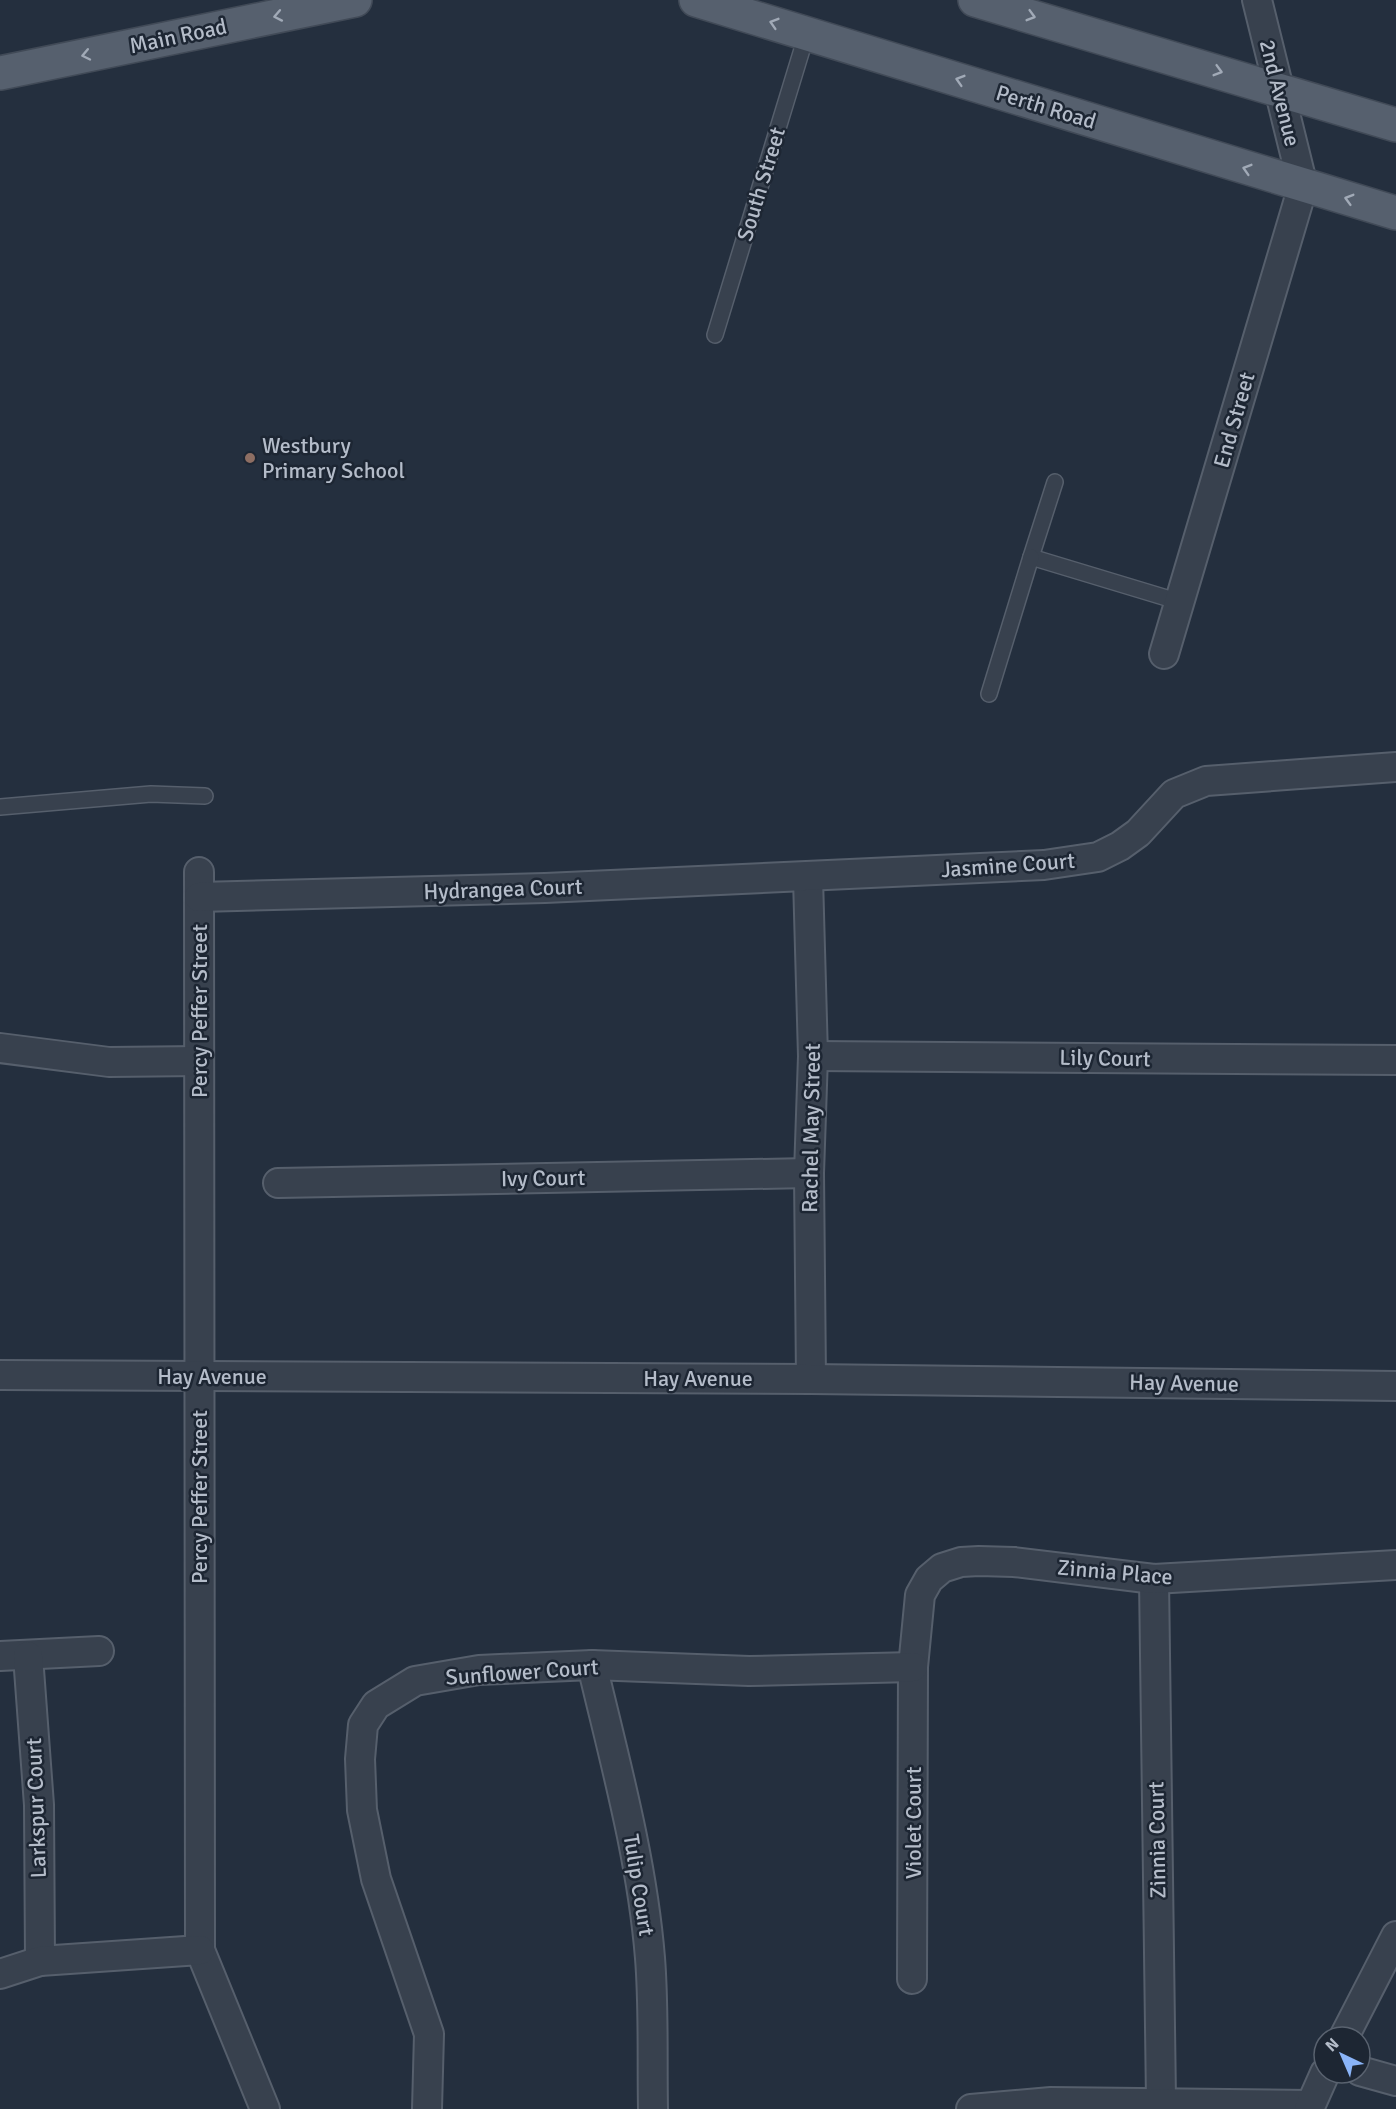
<svg xmlns="http://www.w3.org/2000/svg" width="1396" height="2109" font-family="Signika,sans-serif">
	<rect width="100%" height="100%" fill="#242f3e"/>
	<g fill="none" stroke-linecap="round" stroke-linejoin="round">
		<defs>
			<g id="service">
				<path d="M715,335L807,33"/>
				<path d="M1055,482L1031,557L1180,602"/>
				<path d="M989,694L1031,557"/>
				<path d="M0,807L151,794L205,796"/>
			</g>
			<g id="minor">
				<path d="M1164,654L1303,186L1257,0"/>
				<path d="M199,872L200,1950L265,2109"/>
				<path d="M808,878L813,1056L809,1173L811,1379"/>
				<path d="M199,897L545,888L1044,865L1098,857L1120,846L1138,833L1174,794L1206,781L1396,767"/>
				<path d="M0,1048L109,1062L199,1061"/>
				<path d="M813,1056L1396,1060"/>
				<path d="M278,1183L809,1173"/>
				<path d="M0,1375L811,1379L1396,1386"/>
				<path d="M1154,1579L1161,2101"/>
				<path d="M0,1656L99,1651"/>
				<path d="M28,1656L39,1805L40,1961"/>
				<path d="M592,1665C615,1762 642,1859 650,1958C654,2008 652,2059 653,2109"/>
				<path d="M0,1974L40,1961L200,1950"/>
				<path d="M912,1979L913,1667L920,1595L929,1579L942,1568L961,1562L979,1561L1014,1562L1154,1579L1396,1565"/>
				<path d="M1344,2037L1396,1936"/>
				<path d="M1360,2071L1396,2081"/>
				<path d="M427,2109L429,2034L376,1879L362,1810L360,1759L363,1725L376,1705L415,1681L479,1670L592,1665L749,1671L913,1667"/>
				<path d="M971,2109L1051,2102L1309,2105"/>
				<path d="M1309,2109L1325,2073"/>
			</g>
			<g id="primary">
				<path d="M696,0L1396,213"/>
				<path d="M975,0L1396,125"/>
				<path d="M0,73L355,0"/>
			</g>
		</defs>
		<use href="#service" stroke="#565f6c" stroke-width="18"/>
		<use href="#minor" stroke="#565f6c" stroke-width="32"/>
		<use href="#primary" stroke="#414a57" stroke-width="36"/>
		<use href="#service" stroke="#38414e" stroke-width="15"/>
		<use href="#minor" stroke="#38414e" stroke-width="28"/>
		<use href="#primary" stroke="#56606e" stroke-width="33"/>
	</g>
	<defs><path id="oneway-chevron" d="M-2-3.5L2.5 0L-2 3.5" fill="none" stroke-width="1.6" stroke-linecap="round" stroke-linejoin="round" transform="scale(1.5)"/></defs>
	<g stroke="#a1aab7">
		<use href="#oneway-chevron" transform="translate(278 16) rotate(169)"/>
		<use href="#oneway-chevron" transform="translate(1031 16) rotate(16)"/>
		<use href="#oneway-chevron" transform="translate(774 23) rotate(-163)"/>
		<use href="#oneway-chevron" transform="translate(86 55) rotate(168)"/>
		<use href="#oneway-chevron" transform="translate(1218 71) rotate(16)"/>
		<use href="#oneway-chevron" transform="translate(960 80) rotate(-163)"/>
		<use href="#oneway-chevron" transform="translate(1247 169) rotate(-163)"/>
		<use href="#oneway-chevron" transform="translate(1349 199) rotate(-164)"/>
	</g>
	<circle fill="#8d6e63" stroke="#1d2633" stroke-width="2" cx="250" cy="458" r="6"/>
	<g text-anchor="middle" dominant-baseline="central" stroke-width="5" stroke-linejoin="round" paint-order="stroke">
		<g font-size="22" fill="#b4bcc9" stroke="#1d2633">
			<text transform="translate(178 36) rotate(-12)">Main Road</text>
			<text transform="translate(1280 93) rotate(76)">2nd Avenue</text>
			<text transform="translate(1046 107) rotate(17)">Perth Road</text>
			<text transform="translate(761 184) rotate(-73)">South Street</text>
			<text transform="translate(1234 420) rotate(-74)">End Street</text>
			<text transform="translate(1008 865) rotate(-4)">Jasmine Court</text>
			<text transform="translate(503 889) rotate(-2)">Hydrangea Court</text>
			<text transform="translate(199 1011) rotate(-90)">Percy Peffer Street</text>
			<text transform="translate(1105 1058) rotate(1)">Lily Court</text>
			<text transform="translate(811 1128) rotate(-89)">Rachel May Street</text>
			<text transform="translate(543 1178) rotate(-1)">Ivy Court</text>
			<text x="212" y="1376">Hay Avenue</text>
			<text x="698" y="1378">Hay Avenue</text>
			<text transform="translate(1184 1383) rotate(1)">Hay Avenue</text>
			<text transform="translate(199 1497) rotate(-90)">Percy Peffer Street</text>
			<text transform="translate(1115 1572) rotate(5)">Zinnia Place</text>
			<text transform="translate(522 1672) rotate(-4)">Sunflower Court</text>
			<text transform="translate(36 1808) rotate(-92)">Larkspur Court</text>
			<text transform="translate(913 1823) rotate(-90)">Violet Court</text>
			<text transform="translate(1157 1840) rotate(-91)">Zinnia Court</text>
			<text transform="translate(639 1885) rotate(81)">Tulip Court</text>
		</g>
		<g font-size="22" fill="#b4bcc9" stroke="#1d2633" text-anchor="start">
			<text x="262" y="445">Westbury<tspan x="262" dy="25">Primary School</tspan></text>
		</g>
	</g>
	<g transform="translate(1342 2055) rotate(316)"><circle r="28" fill="#1d2633" stroke="#59626f" stroke-width="1.5"/>
	<path d="M0-4.5L10 22L0 15L-10 22Z" fill="#8ab4f8"/>
	<text y="-9" font-size="16" font-weight="bold" text-anchor="middle" fill="#b4bcc9">N</text>
	</g>
</svg>
